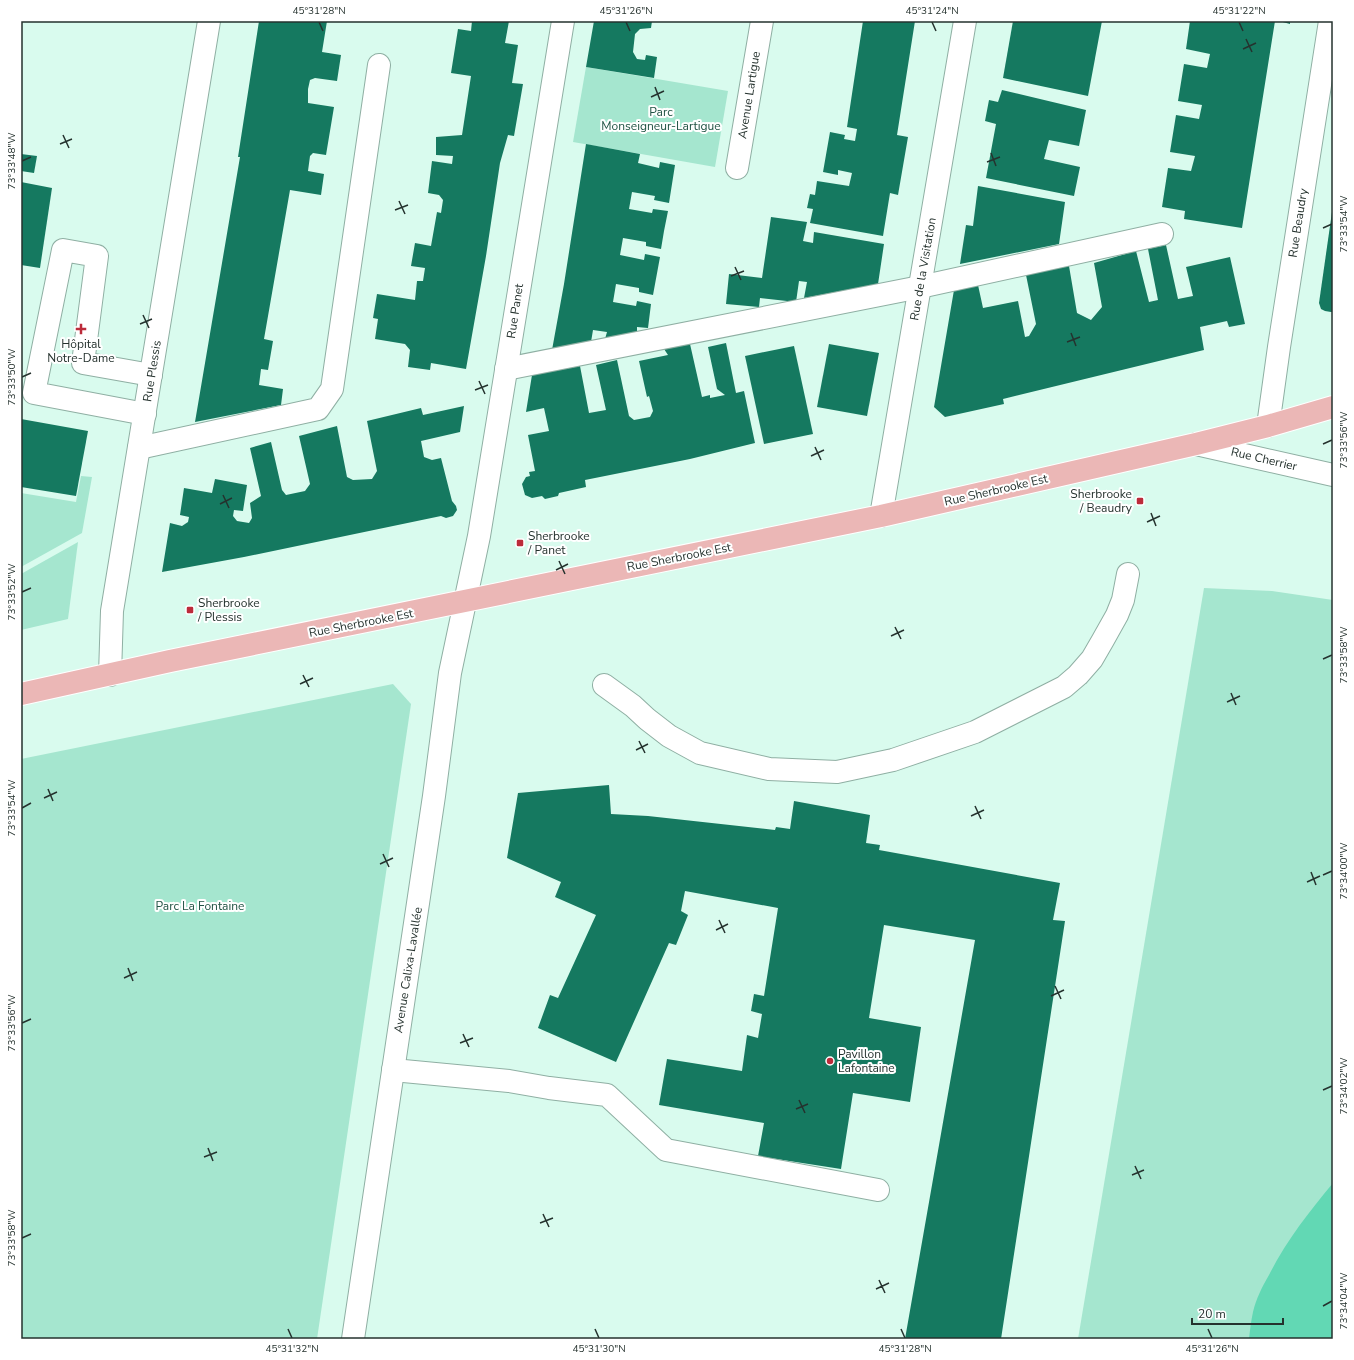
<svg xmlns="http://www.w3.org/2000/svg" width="1354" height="1360" font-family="'Nunito Sans',sans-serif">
	<rect width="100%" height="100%" fill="#d9fbee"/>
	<g fill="#a5e6cf">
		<path d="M586,67L728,91L715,167L573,142Z"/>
		<path d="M81,476L92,477L82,533L21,567V493L76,502Z"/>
		<path d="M78,542L68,619L21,630V574Z"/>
		<path d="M1204,588L1272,591L1333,600V1339H1078Z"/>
		<path d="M393,684L411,704L317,1339H21V759Z"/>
	</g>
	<path fill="#62d8b4" d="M1333,1183V1339H1249C1250,1330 1251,1321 1253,1312C1256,1299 1262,1287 1269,1275C1286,1241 1309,1212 1333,1183Z"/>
	<g fill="#157960">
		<path d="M259,21H327L322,52L341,55L337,81L315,78L310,80L308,89V103L334,107L326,155L313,153L310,156L308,171L324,174L321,195L290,190L264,339L273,341L268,370L261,369L259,385L283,389L281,405L195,422L240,157H238Z"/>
		<path d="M472,21H509L505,43L518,45L512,83L523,84L514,136L508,135L500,163L486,256L466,369L431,363L430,370L408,367L410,350L405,344L375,339L378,319L373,318L377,294L415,300L417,281H423L425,268L411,266L415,243L431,246L437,212L441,213L443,200L439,195L428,193L432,161L452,164L453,156L436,155V137L462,135L471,76L451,73L458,29L471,31Z"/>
		<path d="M594,21H652L651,28L640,29L635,34L633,52L637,59L645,60L646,55L657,57L654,78L586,67Z"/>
		<path d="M863,21H915L897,135L908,137L898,195L890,193L883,236L810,223L813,209L807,208L810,194L815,195L817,181L849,186L852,173L838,170V175L823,172L830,132L845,135L844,139L855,141L857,129L847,127Z"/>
		<path d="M1013,21H1102L1088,96L1003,78Z"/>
		<path d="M1190,21H1275L1242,228L1184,219L1185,211L1162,207L1168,168L1191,171L1195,156L1170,152L1176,115L1199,119L1202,105L1178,101L1184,64L1207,68L1210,54L1186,49Z"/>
		<path d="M1279,21H1290V24Z"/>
		<path d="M1002,90L1086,110L1079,146L1049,140L1044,159L1080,167L1074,196L986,178L996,124L985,121L989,100L998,102Z"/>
		<path d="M586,144L640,154L638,163L659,168L660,162L675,165L669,203L654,200L655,196L632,192L629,209L652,213L653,209L668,211L664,231L661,249L646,246V242L623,238L620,255L644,260L645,254L660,257L653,295L639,292V288L616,284L613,302L636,306L637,301L651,304L648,328L637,327V333L605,339L607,332L593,330L591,342L552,350L564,284Z"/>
		<path d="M21,154L37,156L34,173L21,171Z"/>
		<path d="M21,182L52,188L40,268L21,265Z"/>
		<path d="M978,186L1065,202L1059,244L960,264L966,225L973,226Z"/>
		<path d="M1332,212L1333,312H1331L1325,311L1321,309L1319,303Z"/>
		<path d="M771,217L807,222L803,241L813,243L814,232L884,244L878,284L804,298L807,282L799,281L796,302L760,298L759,307L726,304L729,274L762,278Z"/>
		<path d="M1166,245L1178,299L1193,296L1186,267L1230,257L1245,324L1229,327L1227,321L1200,327L1204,350L1003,399L1004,404L945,417L934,407L954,290L978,285L983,308L1018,301L1025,337L1029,336L1036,324L1026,275L1069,266L1077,313L1091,320L1102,307L1094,263L1136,251L1149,302L1158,300L1148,249Z"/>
		<path d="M726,343L736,393L744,391L755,443L690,459L585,480L586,487L559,493L558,496L545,499L542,496L532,498L525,495L522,484L526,477L530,476L529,472L535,471L528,435L549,431L544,408L526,412L532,375L580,366L589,413L606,410L596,365L617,360L629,416L634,420L650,417L653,411L649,396L647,397L639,361L668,355L664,349L690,344L702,397L710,395V398L725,395L717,389L708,347Z"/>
		<path d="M829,344L879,353L867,416L817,407Z"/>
		<path d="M794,346L813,434L764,444L745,356Z"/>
		<path d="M464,406L460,432L421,441L424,457L432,460L441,458L452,501L456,506L457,510L453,516L446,518L441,516L244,557L162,572L170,523L182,526L188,522L189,517L180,515L184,488L212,493L215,479L247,485L243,511L234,510L233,516L237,521L249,523L252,518L250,503L261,496L250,448L271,442L282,490L286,495L305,491L310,484L299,436L337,426L347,477L353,480L372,479L377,471L367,421L421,408L423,415Z"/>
		<path d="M21,419L88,431L76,496L21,487Z"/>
		<path d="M609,785L611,814L648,816L775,830L776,827L790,829L794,801L870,815L866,843L880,845L879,850L1060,883L1053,920L1065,921L1001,1339H905L975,940L884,925L869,1018L921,1027L910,1102L853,1093L841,1169L758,1156L764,1123L659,1105L667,1059L742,1071L747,1035L758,1038L762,1014L751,1011L754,994L764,996L778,908L685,891L681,911L688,915L676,945L669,943L616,1062L538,1028L550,995L558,998L596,915L555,897L561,882L507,858L518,793Z"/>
	</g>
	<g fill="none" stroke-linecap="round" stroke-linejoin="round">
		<defs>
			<g id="minor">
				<path d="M737,168L762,21"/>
				<path d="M506,369L920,287L1162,234"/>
				<path d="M145,414L34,393L63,250L97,256L83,363L151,375"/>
				<path d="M1268,426L1279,347L1330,21"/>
				<path d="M1196,444L1333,475"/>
				<path d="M139,448L318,409L332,389L379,65"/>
				<path d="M881,516L965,21"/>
				<path d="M110,675L112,611L209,21"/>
				<path d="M604,685L633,706L647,719L669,736L700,753L769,769L837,772L893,760L975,732L1064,687L1078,675L1092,659L1103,640L1117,615L1123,600L1128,574"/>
				<path d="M393,1070L509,1081L549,1088L607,1095L666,1150L878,1190"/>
				<path d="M353,1339L434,796L450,673L479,536L563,21"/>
			</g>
			<path id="major" d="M21,694L170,661L881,516L1196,444L1268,426L1333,407"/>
		</defs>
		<use href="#minor" stroke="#8fafa3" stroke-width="24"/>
		<use href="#major" stroke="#fff" stroke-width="24"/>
		<use href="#minor" stroke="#fff" stroke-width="22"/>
		<use href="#major" stroke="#ebb7b6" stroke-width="22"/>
	</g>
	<path fill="none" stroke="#25322e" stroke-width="1.5" d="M319,22L323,31M626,22L630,31M932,22L936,31M1239,22L1243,31M1246,39L1252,52M1243,49L1256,43M655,87L660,100M651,97L664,91M63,135L69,148M60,144L72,139M991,153L996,166M22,161L31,157M987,162L1000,157M399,201L405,214M395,210L408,205M1323,228L1332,224M735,267L741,280M731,276L744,271M143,315L149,328M140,324L152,319M1071,333L1076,346M1067,342L1080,337M22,377L31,373M479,381L485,394M475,390L488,385M1323,444L1332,440M815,447L821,460M811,456L824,450M223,495L229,508M220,504L232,498M1151,513L1156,526M1147,522L1160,516M559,561L565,574M556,570L568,564M22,592L31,588M895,627L901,639M891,636L904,630M1323,659L1332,655M303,675L309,687M300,684L313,678M1231,693L1236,705M1227,702L1240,696M639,741L645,753M636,750L648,744M48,789L53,801M44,798L57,792M975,806L981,819M22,808L31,803M971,816L984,810M383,854L389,867M380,864L393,858M1311,872L1316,885M1323,875L1332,871M1307,882L1320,876M719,920L725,933M716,930L728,924M128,968L133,981M124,978L137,972M1055,986L1061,999M1051,996L1064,990M22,1023L31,1019M463,1034L469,1047M460,1043L473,1038M1323,1090L1332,1086M799,1100L805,1113M796,1109L808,1104M208,1148L213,1161M204,1157L217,1152M1135,1166L1141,1179M1132,1175L1144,1170M543,1214L549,1227M540,1223L553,1218M22,1238L31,1234M879,1280L885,1293M876,1289L889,1283M1323,1306L1332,1301M288,1329L292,1338M595,1329L599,1338M901,1329L905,1338M1208,1329L1212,1338"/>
	<g fill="#bc2b3a" stroke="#fff" stroke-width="1.5">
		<path d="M79 323h4v4h4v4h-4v4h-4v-4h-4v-4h4z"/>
		<rect x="1136" y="497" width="8" height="8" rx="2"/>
		<rect x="516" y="539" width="8" height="8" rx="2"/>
		<rect x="186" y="606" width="8" height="8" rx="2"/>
		<circle cx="830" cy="1061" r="4"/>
	</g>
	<g text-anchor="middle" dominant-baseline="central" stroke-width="4" stroke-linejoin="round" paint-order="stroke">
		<g font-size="12" fill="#25322e" stroke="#fff">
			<text transform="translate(749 95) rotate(-81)">Avenue Lartigue</text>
			<text transform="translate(1298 223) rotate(-81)">Rue Beaudry</text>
			<text transform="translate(923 269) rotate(-80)">Rue de la Visitation</text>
			<text transform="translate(515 311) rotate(-81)">Rue Panet</text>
			<text transform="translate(152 371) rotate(-81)">Rue Plessis</text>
			<text transform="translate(1264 459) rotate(13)">Rue Cherrier</text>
			<text transform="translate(996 490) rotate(-13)">Rue Sherbrooke Est</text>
			<text transform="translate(679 557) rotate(-11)">Rue Sherbrooke Est</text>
			<text transform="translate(361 623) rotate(-11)">Rue Sherbrooke Est</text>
			<text transform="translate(408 970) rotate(-81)">Avenue Calixa-Lavallée</text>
		</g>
		<g font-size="12" fill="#215344" stroke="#fff">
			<text x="661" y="112">Parc<tspan x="661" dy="14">Monseigneur-Lartigue</tspan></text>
			<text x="200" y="906">Parc La Fontaine</text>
		</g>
		<g font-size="12" fill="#25322e" stroke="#fff" text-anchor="start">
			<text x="81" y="344" text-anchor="middle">Hôpital<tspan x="81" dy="14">Notre-Dame</tspan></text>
			<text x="1132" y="494" text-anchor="end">Sherbrooke<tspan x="1132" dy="14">/ Beaudry</tspan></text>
			<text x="528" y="536">Sherbrooke<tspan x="528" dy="14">/ Panet</tspan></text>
			<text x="198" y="603">Sherbrooke<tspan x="198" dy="14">/ Plessis</tspan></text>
			<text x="838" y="1054">Pavillon<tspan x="838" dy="14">Lafontaine</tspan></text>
		</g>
	</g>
	<rect width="1354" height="1360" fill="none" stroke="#ffffff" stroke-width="44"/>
	<path d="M1192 1318v6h91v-6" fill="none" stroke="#25322e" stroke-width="2"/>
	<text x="1198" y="1318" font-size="12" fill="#25322e" stroke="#ffffff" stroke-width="3" paint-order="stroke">20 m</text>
	<rect x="22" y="22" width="1310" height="1316" fill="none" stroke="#25322e" stroke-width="1.5"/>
	<g font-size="10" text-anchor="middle" fill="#25322e">
		<text x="319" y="14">45°31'28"N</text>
		<text x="626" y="14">45°31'26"N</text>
		<text x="932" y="14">45°31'24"N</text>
		<text x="1239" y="14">45°31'22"N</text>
		<text transform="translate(11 161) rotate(-90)" y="4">73°33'48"W</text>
		<text transform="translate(1343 224) rotate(-90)" y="4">73°33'54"W</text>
		<text transform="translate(11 377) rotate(-90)" y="4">73°33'50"W</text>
		<text transform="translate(1343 440) rotate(-90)" y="4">73°33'56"W</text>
		<text transform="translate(11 592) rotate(-90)" y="4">73°33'52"W</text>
		<text transform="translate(1343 655) rotate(-90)" y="4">73°33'58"W</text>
		<text transform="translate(11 808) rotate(-90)" y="4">73°33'54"W</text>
		<text transform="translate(1343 871) rotate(-90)" y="4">73°34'00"W</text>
		<text transform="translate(11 1023) rotate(-90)" y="4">73°33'56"W</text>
		<text transform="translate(1343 1086) rotate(-90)" y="4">73°34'02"W</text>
		<text transform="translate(11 1238) rotate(-90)" y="4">73°33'58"W</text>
		<text transform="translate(1343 1301) rotate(-90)" y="4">73°34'04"W</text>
		<text x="292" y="1352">45°31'32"N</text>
		<text x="599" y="1352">45°31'30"N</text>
		<text x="905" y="1352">45°31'28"N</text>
		<text x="1212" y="1352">45°31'26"N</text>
	</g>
</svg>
